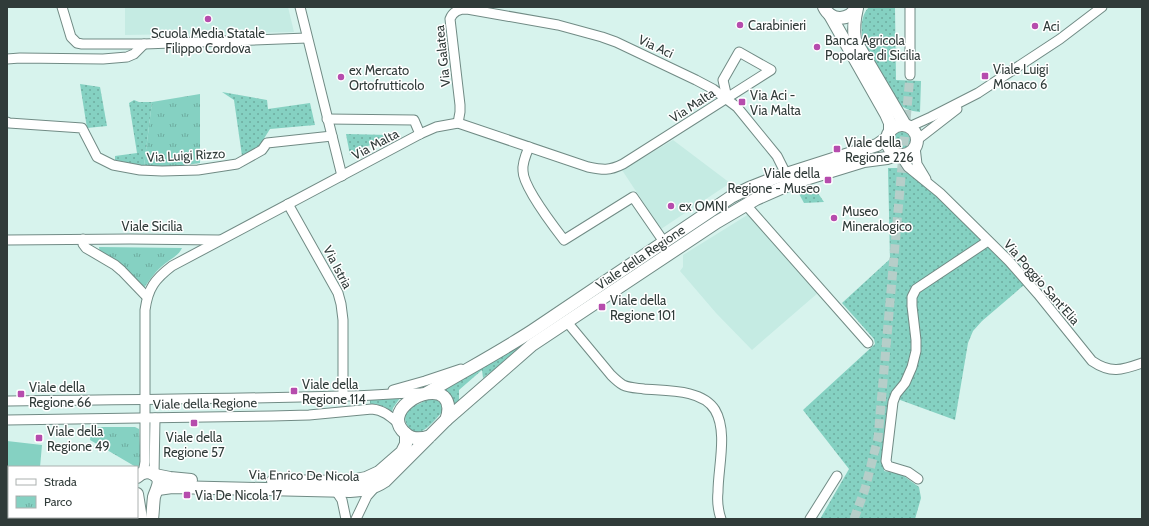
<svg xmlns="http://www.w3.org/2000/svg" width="1149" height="526" font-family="Cabin,sans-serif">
	<defs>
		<pattern id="grass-dots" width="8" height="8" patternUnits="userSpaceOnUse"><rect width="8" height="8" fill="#85d1c2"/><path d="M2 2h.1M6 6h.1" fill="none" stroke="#6dab9f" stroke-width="1.8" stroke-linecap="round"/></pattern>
		<pattern id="park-tufts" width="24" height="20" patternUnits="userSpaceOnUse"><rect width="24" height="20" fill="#85d1c2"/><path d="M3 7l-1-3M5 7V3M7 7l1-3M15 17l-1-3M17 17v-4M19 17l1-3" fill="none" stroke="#6dab9f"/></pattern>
	</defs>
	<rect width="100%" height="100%" fill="#d7f3ed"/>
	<g fill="#c5ebe3">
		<path d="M125,7H288L294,32L125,35Z"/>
		<path d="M673,140L730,183L661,229L622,170Z"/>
		<path d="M749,214L784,254L819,292L752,350L716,313L680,271L683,267V255Z"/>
	</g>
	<g fill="url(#grass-dots)">
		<path d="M869,7H895L896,80L921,81L920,112C910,111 904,109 897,102L863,42C861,30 860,16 869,7Z"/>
		<path d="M80,84L100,87L107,126L87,128Z"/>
		<path d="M222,92L267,100L268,109L310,103L315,125L270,129L258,148L242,156L234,100Z"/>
		<path d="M134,100L139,102H152L144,166L115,160V156L137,153L129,103Z"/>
		<circle cx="901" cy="140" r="9"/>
		<path d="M346,134L390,135L350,155Z"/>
		<path d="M888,168H898L915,177L943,202L983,239L1024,285L982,321L973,331L968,343L955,420L892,397L884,471L901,474L919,487L921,498L915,519H820L849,469L803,410L875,344L874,339L842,303L890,259Z"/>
		<path d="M813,186L824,202L804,203L798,192Z"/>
		<path d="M540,330L541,334L483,378L482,370L459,390V401L455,405L451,396L444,389Z"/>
		<path d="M400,398L393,408L392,412C385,406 380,404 370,405V400Z"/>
		<path d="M433,398C440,400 443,405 442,412C438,417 427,429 422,431C410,436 400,419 408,410C410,407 416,405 419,404C424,401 428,399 433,398Z"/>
	</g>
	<g fill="url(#park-tufts)">
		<path d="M200,94V163L172,167L144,166L152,102Z"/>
		<path d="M99,247L182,248C178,257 168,260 161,267C154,273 149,281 144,288L119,262L100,253Z"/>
		<path d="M96,427H135L139,429L141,464L140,466L138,468L136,467L90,440L91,432Z"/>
	</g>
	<path fill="#85d1c2" d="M7,441L42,445L40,467H9V517H33V519H7Z"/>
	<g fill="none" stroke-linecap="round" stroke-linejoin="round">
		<path stroke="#b6cec9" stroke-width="9" stroke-dasharray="9 4.5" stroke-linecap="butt" d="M854,519L865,489L878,438L910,75"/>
		<defs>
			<g id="minor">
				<path d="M62,7L71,37L77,43L82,44H144L307,38"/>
				<path d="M300,7L342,176"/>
				<path d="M7,59L20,58L103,59L127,57L134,54L144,44"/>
				<path d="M910,75V7"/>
				<path d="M327,119L414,120L420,134"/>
				<path d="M7,122L9,123L82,128L97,157L113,165L140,170L162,171L198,170L237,164L262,150L267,143L332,136"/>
				<path d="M458,123L460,112V105L450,19C453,11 459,9 467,9L558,25L602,37L616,42L696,80L713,89L737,107L777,156L786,174"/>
				<path d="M909,127L931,117L978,93L1060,39L1102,7"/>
				<path d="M917,140L957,109"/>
				<path d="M529,147C526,154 522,164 523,171C523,186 554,227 564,240L633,197L664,242"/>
				<path d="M915,147L917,164L926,179"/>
				<path d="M900,155L908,167L940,193L1009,261L1038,294L1092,361C1111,374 1122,370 1142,363"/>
				<path d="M288,204L338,293L341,304L343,320V396"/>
				<path d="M746,205L868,343"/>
				<path d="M83,239V244L86,248L115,265L122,271L147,297"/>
				<path d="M7,240L130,239L219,240"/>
				<path d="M567,322L611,375C615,379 618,382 623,385C629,388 637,388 644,389C666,391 702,389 715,410C728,432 718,467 718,492C717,501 718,510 721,519"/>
				<path d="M393,390L425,381L461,369"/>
				<path d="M7,401C118,400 230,399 341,396C369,396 396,393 423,393"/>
				<path d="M7,420L272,416L309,415L372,409C383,410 390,416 398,423"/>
				<path d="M143,473L145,462V310C148,288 155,279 172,266L420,134L436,127L458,123L588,167C603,170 609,171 623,164L771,70L739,52L723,80L727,98"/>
				<path d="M154,475L155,418"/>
				<path d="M918,479L908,472L888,466L886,461L893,402L896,394L905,383L912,367L916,351V340L912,306V297L916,289L988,241"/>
				<path d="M336,491L342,500L346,519"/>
				<path d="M356,519L367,496L375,487"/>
				<path d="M810,519L837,476"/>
			</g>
			<g id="major">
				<path d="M824,7C831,22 849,21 857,7"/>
				<path d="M857,8C854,20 853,28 855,40L905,125"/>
				<path d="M830,15L886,114L890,123V130"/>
				<circle cx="902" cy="140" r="15"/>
				<path d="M427,393C462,372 498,353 532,331L731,197L749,188L777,177L877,145L887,138"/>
				<path d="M446,420L532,345L717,222L756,199L781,188L799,181L864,161L887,158L897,155"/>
				<path d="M155,475L170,478L191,480"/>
				<path d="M137,477C141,473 146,471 151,473C165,478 156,489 154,497C153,504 153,512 152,519"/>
				<path d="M273,481L346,482L366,478L379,472L402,452L406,444V434"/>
				<path d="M158,489L172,487L350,491C364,490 373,489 385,481L446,420C449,413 450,403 444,397C428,382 379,412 406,434C413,440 422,439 430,436"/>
				<path d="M137,494L141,519"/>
			</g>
		</defs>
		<use href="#minor" stroke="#718b85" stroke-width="11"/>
		<use href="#major" stroke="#718b85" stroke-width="14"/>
		<use href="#minor" stroke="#fff" stroke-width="9"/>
		<use href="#major" stroke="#fff" stroke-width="12"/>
	</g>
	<g fill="#b64cad" stroke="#fff" stroke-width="1.5">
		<circle cx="208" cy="19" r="4"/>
		<circle cx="740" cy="25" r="4"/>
		<circle cx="1035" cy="26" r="4"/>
		<circle cx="817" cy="47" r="4"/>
		<rect x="981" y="72" width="8" height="8" rx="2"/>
		<circle cx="341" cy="77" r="4"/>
		<rect x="738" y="98" width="8" height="8" rx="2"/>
		<rect x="833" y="145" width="8" height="8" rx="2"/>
		<rect x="824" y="176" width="8" height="8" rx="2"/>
		<circle cx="671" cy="206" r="4"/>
		<circle cx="834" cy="218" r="4"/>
		<rect x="598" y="303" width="8" height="8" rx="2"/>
		<rect x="290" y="387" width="8" height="8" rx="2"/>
		<rect x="17" y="390" width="8" height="8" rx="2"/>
		<rect x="190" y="419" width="8" height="8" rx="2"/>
		<rect x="35" y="434" width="8" height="8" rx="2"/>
		<rect x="183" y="491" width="8" height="8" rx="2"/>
	</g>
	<g text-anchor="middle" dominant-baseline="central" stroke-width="3" stroke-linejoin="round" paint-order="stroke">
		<g font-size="13" fill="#303b39" stroke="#fff" text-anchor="start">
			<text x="748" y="25">Carabinieri</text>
			<text x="1043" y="26">Aci</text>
			<text x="208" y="33" text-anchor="middle">Scuola Media Statale<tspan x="208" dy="15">Filippo Cordova</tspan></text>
			<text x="825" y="40">Banca Agricola<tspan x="825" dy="15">Popolare di Sicilia</tspan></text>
			<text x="993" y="69">Viale Luigi<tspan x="993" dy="15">Monaco 6</tspan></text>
			<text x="349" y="70">ex Mercato<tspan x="349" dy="15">Ortofrutticolo</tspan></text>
			<text x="750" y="95">Via Aci -<tspan x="750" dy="15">Via Malta</tspan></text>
			<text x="845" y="142">Viale della<tspan x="845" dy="15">Regione 226</tspan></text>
			<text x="820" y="173" text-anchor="end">Viale della<tspan x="820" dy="15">Regione - Museo</tspan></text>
			<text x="679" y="206">ex OMNI</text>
			<text x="842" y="211">Museo<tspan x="842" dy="15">Mineralogico</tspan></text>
			<text x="610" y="300">Viale della<tspan x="610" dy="15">Regione 101</tspan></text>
			<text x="302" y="384">Viale della<tspan x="302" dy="15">Regione 114</tspan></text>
			<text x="29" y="387">Viale della<tspan x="29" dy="15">Regione 66</tspan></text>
			<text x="47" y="431">Viale della<tspan x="47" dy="15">Regione 49</tspan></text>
			<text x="194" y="437" text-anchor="middle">Viale della<tspan x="194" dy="15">Regione 57</tspan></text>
			<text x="195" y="495">Via De Nicola 17</text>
		</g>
		<g font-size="13" fill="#303b39" stroke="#fff">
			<text transform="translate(656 46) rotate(25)">Via Aci</text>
			<text transform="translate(442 56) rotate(-96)">Via Galatea</text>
			<text transform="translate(692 105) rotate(-33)">Via Malta</text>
			<text transform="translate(375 144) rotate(-28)">Via Malta</text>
			<text transform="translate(186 155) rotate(-3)">Via Luigi Rizzo</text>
			<text x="152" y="226">Viale Sicilia</text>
			<text transform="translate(640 257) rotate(-34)">Viale della Regione</text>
			<text transform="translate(338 267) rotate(62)">Via Istria</text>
			<text transform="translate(1042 282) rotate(49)">Via Poggio Sant'Elia</text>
			<text transform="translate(205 403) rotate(-1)">Viale della Regione</text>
			<text transform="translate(304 475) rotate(1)">Via Enrico De Nicola</text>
		</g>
	</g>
	<rect width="1149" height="526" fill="none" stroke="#303b39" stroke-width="16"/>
	<rect x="8" y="466" width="130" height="52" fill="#ffffff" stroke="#acb1b0"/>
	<rect x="16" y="479" width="20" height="6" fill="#ffffff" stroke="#acb1b0"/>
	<text x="44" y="486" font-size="12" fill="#303b39">Strada</text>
	<rect x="16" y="496" width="20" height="12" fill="url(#park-tufts)" stroke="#acb1b0"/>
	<text x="44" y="506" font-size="12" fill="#303b39">Parco</text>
</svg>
